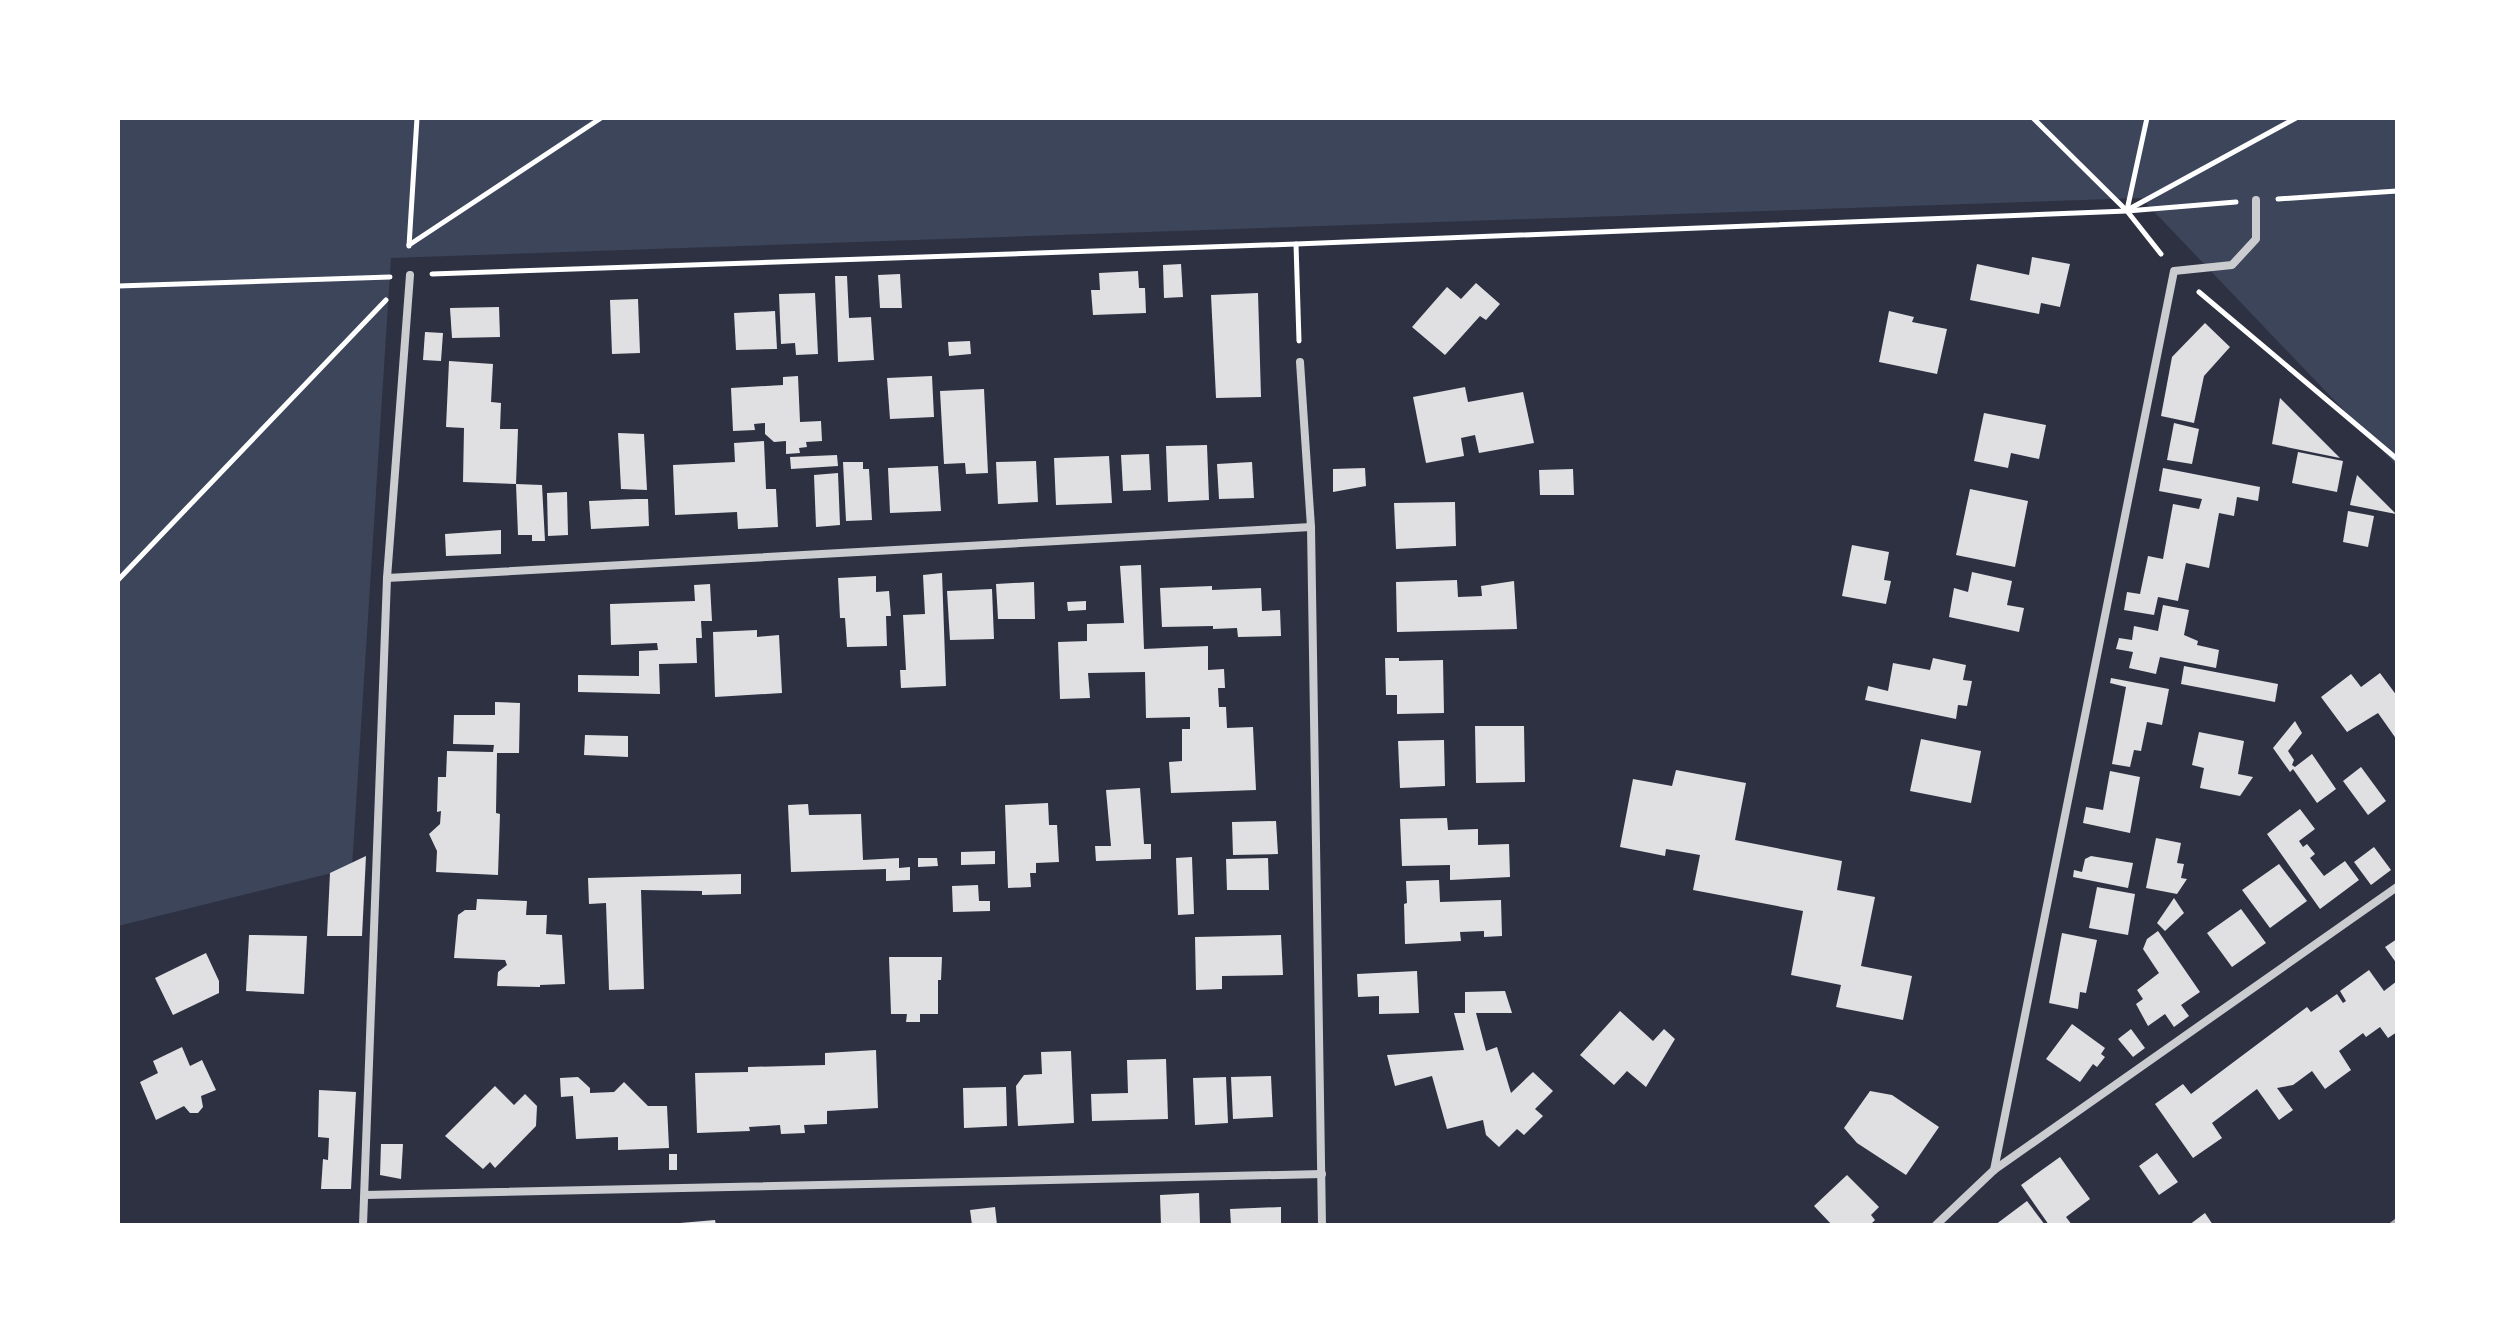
<svg xmlns="http://www.w3.org/2000/svg" width="2515" height="1343" font-family="'PT Serif',serif">
	<rect width="100%" height="100%" fill="#2d3142"/>
	<path fill="#3c4559" d="M118,118H2397V466L2141,198L391,258L352,868L118,926Z"/>
	<g fill="#e0e0e3">
		<path d="M2032,257L2070,264L2060,307L2041,303L2039,314L1970,300L1977,264L2029,275Z"/>
		<path d="M1181,264L1183,297L1164,298L1163,265Z"/>
		<path d="M1138,271L1139,288H1145L1146,313L1093,315L1091,290H1100L1099,273Z"/>
		<path d="M900,274L902,308H880L878,275Z"/>
		<path d="M835,276H847L849,318L871,317L874,360L838,362Z"/>
		<path d="M1476,283L1500,304L1486,320L1480,316L1445,355L1412,327L1447,287L1461,299Z"/>
		<path d="M815,293L818,354L796,355L795,343L781,344L779,294Z"/>
		<path d="M1258,293L1261,397L1216,398L1211,295Z"/>
		<path d="M638,299L640,353L612,354L610,300Z"/>
		<path d="M499,307L500,337L452,338L450,308Z"/>
		<path d="M775,311L777,349L736,350L734,313Z"/>
		<path d="M1889,311L1914,317L1912,322L1947,329L1937,374L1879,362Z"/>
		<path d="M2205,323L2230,347L2204,376L2194,423L2161,416L2172,357Z"/>
		<path d="M425,332L443,333L441,361L423,360Z"/>
		<path d="M970,341L971,354L949,356L948,342Z"/>
		<path d="M449,361L493,364L491,402L501,403L500,429H518L516,484L542,485L545,541H532V535H518L516,484L463,482L464,428L446,427Z"/>
		<path d="M798,376L800,422L821,421L822,441L806,442L807,447L799,448L800,453L786,454V441L774,442L765,434V423L754,424L755,430L733,431L731,388L783,385V377Z"/>
		<path d="M932,376L934,417L890,419L887,378Z"/>
		<path d="M1465,387L1468,402L1523,392L1534,443L1479,453L1475,435L1461,438L1464,456L1426,463L1413,397Z"/>
		<path d="M984,389L988,473L966,474L965,463L944,464L940,391Z"/>
		<path d="M2280,398L2340,458L2272,444Z"/>
		<path d="M1984,413L2046,425L2039,459L2011,453L2008,468L1974,461Z"/>
		<path d="M2174,423L2199,429L2192,464L2167,460Z"/>
		<path d="M618,433L644,434L647,490L621,489Z"/>
		<path d="M764,441L766,489H776L778,527L738,529L737,512L675,515L673,465L735,462L734,443Z"/>
		<path d="M1207,445L1209,500L1168,502L1166,446Z"/>
		<path d="M2298,452L2343,461L2337,492L2292,483Z"/>
		<path d="M1149,454L1151,490L1123,491L1121,455Z"/>
		<path d="M837,455L838,466L791,469L790,457Z"/>
		<path d="M1109,456L1112,503L1056,505L1054,458Z"/>
		<path d="M1036,461L1038,502L998,504L996,462Z"/>
		<path d="M843,462H863V469H869L872,520L846,521Z"/>
		<path d="M1252,462L1254,498L1219,499L1217,464Z"/>
		<path d="M938,466L941,511L890,513L888,468Z"/>
		<path d="M1365,468L1366,486L1333,492V469Z"/>
		<path d="M2163,468L2260,487L2258,501L2237,497L2234,516L2219,513L2209,568L2186,563L2178,601L2158,597L2154,615L2124,610L2127,592L2140,594L2148,556L2163,559L2173,504L2199,509L2202,499L2159,491Z"/>
		<path d="M1573,469L1574,495H1540L1539,470Z"/>
		<path d="M838,473L840,525L816,527L814,475Z"/>
		<path d="M2357,475L2396,514L2350,505Z"/>
		<path d="M1970,489L2028,501L2015,567L1956,555Z"/>
		<path d="M567,492L568,535L548,536L547,493Z"/>
		<path d="M636,499H648L649,526L591,529L589,501Z"/>
		<path d="M1455,502L1456,546L1396,549L1394,503Z"/>
		<path d="M2348,511L2374,516L2368,547L2343,542Z"/>
		<path d="M501,530V554L446,556L445,534Z"/>
		<path d="M1852,545L1889,552L1884,580L1891,581L1886,604L1842,596Z"/>
		<path d="M1141,565L1144,649L1208,646V670L1224,669L1225,688H1218L1219,707H1226L1227,728L1253,727L1256,790L1171,793L1169,762L1182,761V729H1190V717L1146,718L1145,672L1088,673L1090,698L1060,699L1058,642L1087,641V624L1124,623L1120,566Z"/>
		<path d="M1972,572L2012,581L2007,605L2024,608L2019,632L1949,617L1954,588L1968,592Z"/>
		<path d="M942,573L946,686L901,688L900,670H906L903,615L925,614L923,575Z"/>
		<path d="M876,576V592L889,591L891,616H886L887,646L847,647L845,618H840L838,578Z"/>
		<path d="M1457,580L1458,597L1482,596L1481,586L1514,581L1517,629L1397,632L1396,582Z"/>
		<path d="M1034,582L1035,619H998L996,584Z"/>
		<path d="M710,584L712,621H701L702,638H696L697,663L659,664L660,694L578,692V675L639,676V651L658,650L657,643L611,645L610,604L695,601L694,585Z"/>
		<path d="M1212,586V590L1261,588L1262,611L1280,610L1281,636L1238,637L1237,628L1213,629V626L1162,627L1160,588Z"/>
		<path d="M992,589L994,639L950,640L947,591Z"/>
		<path d="M1086,601V610L1068,611L1067,602Z"/>
		<path d="M2163,605L2189,610L2184,635L2198,641L2197,645L2219,650L2216,668L2160,657L2156,674L2129,668L2133,652L2116,649L2119,638L2132,640L2134,626L2158,631Z"/>
		<path d="M757,630V637L779,635L782,693L715,697L713,632Z"/>
		<path d="M1385,658H1399V661L1443,660L1444,713L1397,714V695H1386Z"/>
		<path d="M1933,658L1966,665L1963,680L1972,681L1967,706L1958,705L1956,719L1865,700L1868,686L1888,691L1893,663L1930,670Z"/>
		<path d="M2184,666L2278,684L2275,702L2181,684Z"/>
		<path d="M2380,673L2397,696V740L2378,713L2347,732L2321,697L2351,674L2361,687Z"/>
		<path d="M2111,678L2169,689L2162,725L2147,722L2141,751L2134,750L2130,767L2112,764L2126,687L2110,683Z"/>
		<path d="M495,702L520,703L519,753H497L496,813L500,814L498,875L436,872L437,851L429,834L440,824L441,811L437,812L438,777H446L447,751L493,752L494,745L453,744L454,715H495Z"/>
		<path d="M2295,721L2302,733L2288,751L2294,760L2292,765L2295,767L2312,754L2336,789L2317,803L2293,769L2290,772L2273,748Z"/>
		<path d="M1475,726H1524L1525,782L1476,783Z"/>
		<path d="M2199,732L2244,741L2238,774L2253,777L2240,796L2200,788L2204,768L2192,765Z"/>
		<path d="M585,735L628,736V757L584,755Z"/>
		<path d="M1921,739L1981,751L1971,803L1910,791Z"/>
		<path d="M1444,740L1445,786L1400,788L1398,741Z"/>
		<path d="M2361,767L2386,801L2368,815L2343,781Z"/>
		<path d="M1676,770L1746,783L1735,840L1842,861L1837,890L1875,897L1861,966L1912,976L1903,1020L1836,1007L1841,985L1791,975L1803,911L1693,890L1700,855L1666,849L1665,856L1620,847L1633,779L1672,786Z"/>
		<path d="M2110,771L2140,777L2130,833L2083,823L2086,807L2103,810Z"/>
		<path d="M1140,788L1144,844H1151V859L1096,861L1095,846H1111L1106,790Z"/>
		<path d="M1048,803L1049,825H1057L1059,862L1036,863V873H1030L1031,887L1008,888L1005,805Z"/>
		<path d="M808,804L809,815L861,814L863,860L899,858V868L910,867V880L886,881V869L791,872L788,805Z"/>
		<path d="M2300,809L2315,829L2299,841L2303,847L2307,844L2315,854L2310,858L2324,876L2345,861L2359,880L2320,909L2267,834Z"/>
		<path d="M1447,818L1448,830L1478,829V845L1509,844L1510,877L1450,880V865L1402,866L1400,819Z"/>
		<path d="M1276,821L1278,854L1233,855L1232,822Z"/>
		<path d="M2156,838L2181,843L2177,863L2184,864L2181,878L2187,879L2177,894L2146,888Z"/>
		<path d="M2374,847L2391,870L2371,885L2354,862Z"/>
		<path d="M995,851V864L961,865V852Z"/>
		<path d="M366,856L362,936H327L330,873Z"/>
		<path d="M2091,856L2133,863L2128,888L2073,877L2074,870L2082,872L2085,859Z"/>
		<path d="M1192,857L1194,914L1178,915L1176,858Z"/>
		<path d="M918,858H937L938,866L918,867Z"/>
		<path d="M1268,858L1269,890H1227L1226,859Z"/>
		<path d="M2279,864L2307,901L2270,928L2242,890Z"/>
		<path d="M741,874V894L702,895V891L641,890L644,989L609,990L606,903L589,904L588,878Z"/>
		<path d="M1439,880L1440,902L1501,900L1502,936L1484,937V931L1460,932L1461,941L1405,944L1404,904L1407,903L1406,881Z"/>
		<path d="M978,885L979,901H990V911L953,912L952,886Z"/>
		<path d="M2097,887L2135,894L2128,935L2089,928Z"/>
		<path d="M2174,898L2184,913L2165,931L2157,923Z"/>
		<path d="M477,899L527,901L526,915H547L546,934L562,935L565,984L540,985V987L497,986L498,972L507,965L505,960L454,958L458,915L465,910H476Z"/>
		<path d="M2241,909L2266,943L2232,967L2207,933Z"/>
		<path d="M2158,931L2200,992L2181,1005L2189,1016L2174,1027L2165,1014L2148,1026L2136,1004L2143,999L2137,990L2159,973L2143,949L2147,939Z"/>
		<path d="M2062,933L2097,940L2086,993L2080,992L2078,1009L2049,1003Z"/>
		<path d="M249,935L307,936L304,994L246,991Z"/>
		<path d="M1281,935L1283,975L1222,976V989L1196,990L1195,937Z"/>
		<path d="M2397,939V964L2385,947Z"/>
		<path d="M206,953L219,981V993L173,1015L155,978Z"/>
		<path d="M889,957H942L941,980H938V1014H920V1022H906L907,1014H891Z"/>
		<path d="M2369,970L2384,991L2397,981V1032L2388,1038L2380,1027L2366,1037L2363,1033L2339,1051L2351,1070L2325,1089L2312,1071L2293,1085L2277,1088L2293,1110L2279,1120L2257,1089L2212,1123L2222,1138L2193,1158L2155,1104L2183,1084L2191,1094L2307,1007L2311,1012L2337,994L2343,1003L2346,1001L2340,991Z"/>
		<path d="M1417,971L1419,1013L1379,1014V996L1358,997L1357,974Z"/>
		<path d="M1505,991L1512,1013H1476L1486,1051L1497,1047L1511,1093L1533,1072L1553,1091L1535,1109L1543,1116L1524,1135L1517,1129L1499,1147L1486,1135L1483,1120L1447,1129L1432,1076L1395,1086L1387,1055L1464,1050L1454,1013H1465V992Z"/>
		<path d="M1620,1011L1653,1041L1664,1029L1675,1039L1646,1087L1627,1071L1614,1085L1580,1055Z"/>
		<path d="M2072,1024L2105,1048L2101,1054L2105,1057L2097,1067L2093,1064L2080,1082L2046,1059Z"/>
		<path d="M2131,1029L2145,1048L2133,1057L2118,1039Z"/>
		<path d="M182,1047L190,1066L202,1060L216,1090L201,1096L203,1107L198,1113H190L184,1106L156,1120L140,1082L158,1073L153,1061Z"/>
		<path d="M876,1050L878,1108L827,1111V1124L804,1125L805,1133L781,1134L780,1125L749,1127L750,1131L697,1133L695,1073L748,1072V1067L825,1065V1053Z"/>
		<path d="M1071,1051L1074,1123L1018,1126L1016,1086L1024,1075L1042,1074L1041,1052Z"/>
		<path d="M1166,1059L1168,1119L1092,1121L1091,1094L1128,1093L1127,1060Z"/>
		<path d="M1271,1076L1273,1117L1233,1119L1231,1077Z"/>
		<path d="M578,1077L590,1088V1093L614,1092L624,1082L648,1106H667L669,1148L618,1150V1137L576,1139L573,1096L561,1097L560,1078Z"/>
		<path d="M1226,1077L1228,1123L1195,1125L1193,1078Z"/>
		<path d="M495,1086L514,1105L525,1094L537,1106L536,1126L495,1168L490,1162L483,1169L445,1136Z"/>
		<path d="M1006,1087L1007,1126L964,1128L963,1088Z"/>
		<path d="M319,1090L356,1092L351,1189H321L323,1159L328,1160L329,1138L318,1137Z"/>
		<path d="M1870,1091L1892,1095L1939,1127L1906,1175L1857,1143L1844,1128Z"/>
		<path d="M381,1144H403L401,1179L380,1175Z"/>
		<path d="M2157,1153L2178,1182L2159,1195L2139,1166Z"/>
		<rect x="669" y="1154" width="8" height="16"/>
		<path d="M2060,1157L2090,1199L2066,1217L2072,1225H2049L2021,1185Z"/>
		<path d="M1847,1175L1879,1207L1871,1215L1875,1220L1870,1225H1832L1814,1206Z"/>
		<path d="M1199,1193L1200,1225H1161L1160,1195Z"/>
		<path d="M2027,1201L2045,1225H1995Z"/>
		<path d="M995,1207L997,1225H972L970,1210Z"/>
		<path d="M1281,1207V1225H1231L1230,1209Z"/>
		<path d="M2205,1213L2213,1225H2189Z"/>
		<path d="M715,1220L716,1225H680V1223Z"/>
	</g>
	<g fill="none" stroke-linecap="round" stroke-linejoin="round">
		<g stroke="#fff" stroke-width="5">
			<path d="M2033,118L2127,211L2161,254"/>
			<path d="M2278,199L2397,191"/>
			<path d="M2131,208L2296,118"/>
			<path d="M2127,210L2147,118"/>
			<path d="M1296,244L1299,341"/>
			<path d="M409,245L601,118"/>
			<path d="M409,246L417,118"/>
			<path d="M432,274L1296,244L2127,211L2236,202"/>
			<path d="M118,286L390,277"/>
			<path d="M2199,292L2397,459"/>
			<path d="M118,580L386,300"/>
		</g>
		<g stroke="#caccd0" stroke-width="8">
			<path d="M1300,362L1311,527L1322,1225"/>
			<path d="M387,578L1311,527"/>
			<path d="M1994,1170L2174,271L2232,265L2256,239V200"/>
			<path d="M365,1195L1322,1174"/>
			<path d="M363,1225L387,578L410,275"/>
			<path d="M1936,1225L1994,1170L2397,887"/>
		</g>
		<path stroke="#abadb3" stroke-width="6" d="M2392,1225L2397,1221"/>
	</g>
	<rect width="2515" height="1343" fill="none" stroke="#ffffff" stroke-width="240"/>
</svg>
